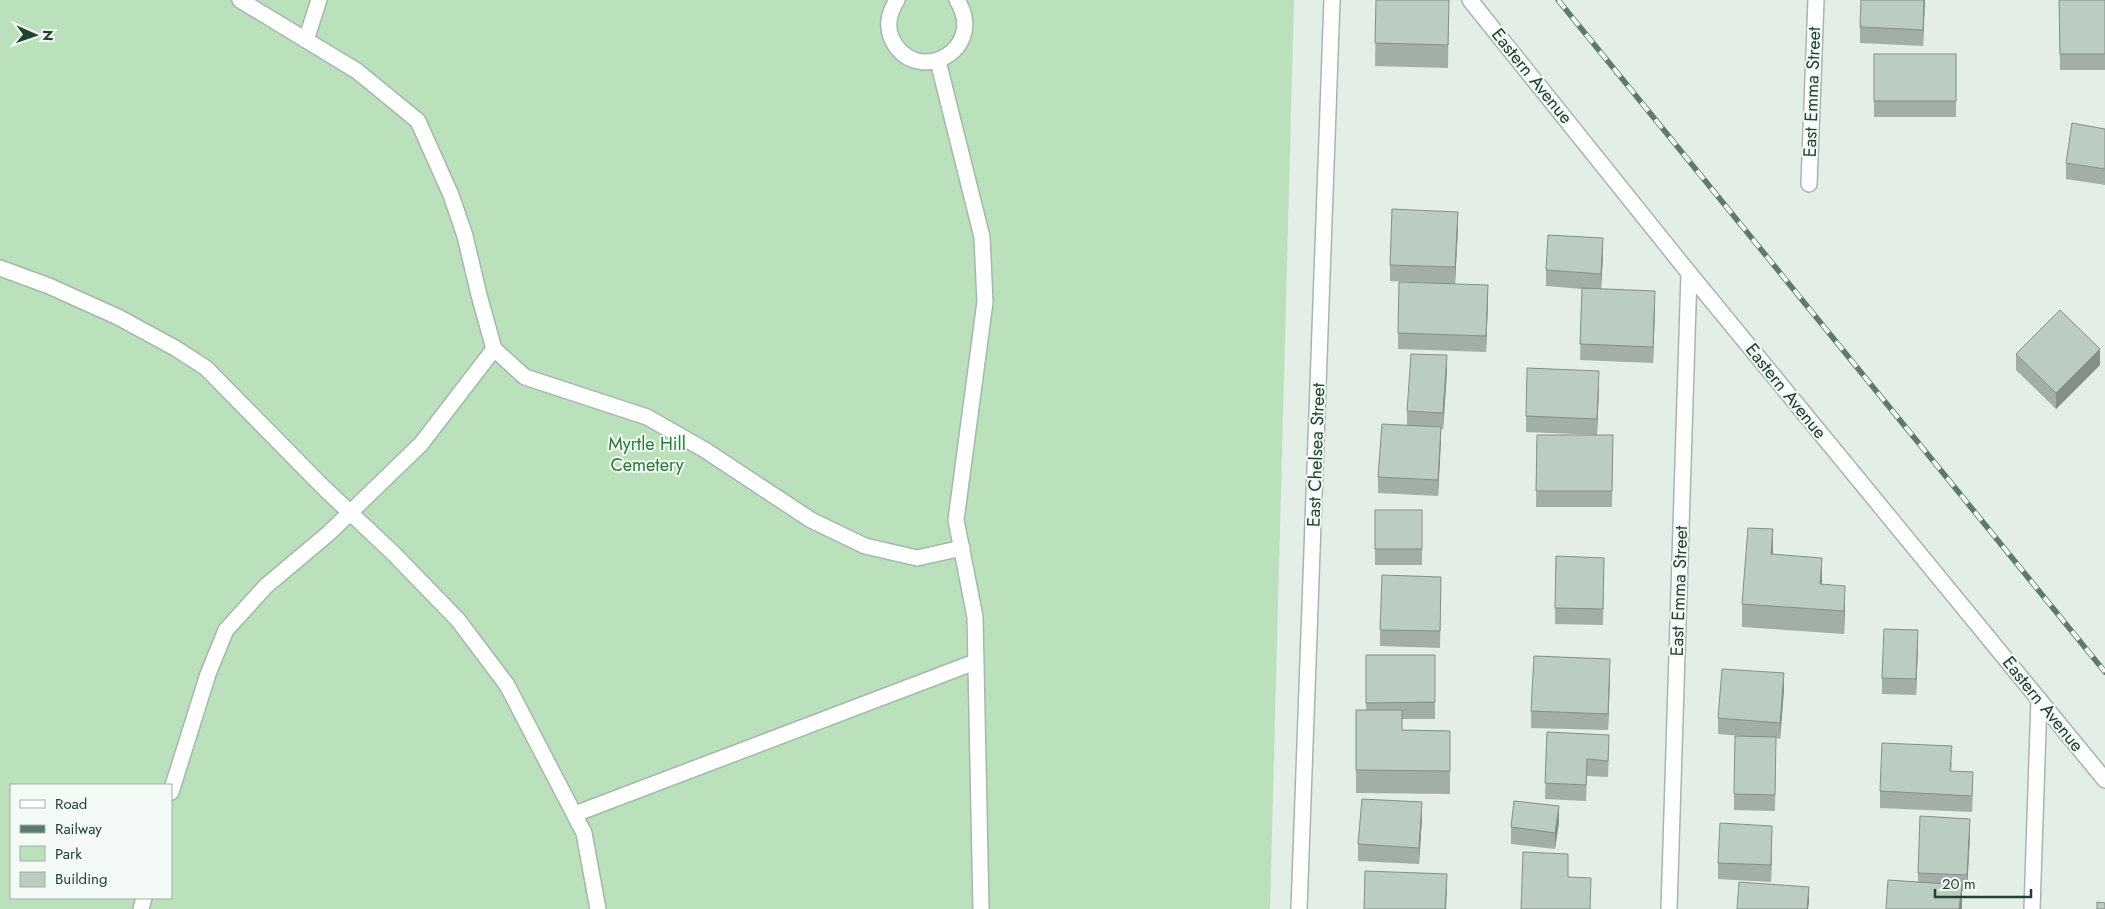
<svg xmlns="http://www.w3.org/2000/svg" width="2105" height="909" font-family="Jost,sans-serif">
	<rect width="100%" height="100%" fill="#e3eee6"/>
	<path fill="#bae1bc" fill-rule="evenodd" d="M0,0H1294L1270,909H0ZM11,785H171V898H11Z"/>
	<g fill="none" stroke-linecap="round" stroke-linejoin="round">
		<defs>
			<g id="minor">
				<path d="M240,0L357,71L418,121L451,195L465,236L479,295L494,349L525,377L647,417L705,450L811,520L865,546L917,558L962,548"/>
				<path d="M897,0C890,11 886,24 891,37C913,89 989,51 957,0"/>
				<path d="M1470,0L1689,273L2105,780"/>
				<path d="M306,40L319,0"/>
				<path d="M938,61L982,237L985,302L956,520L975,617L981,909"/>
				<path d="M1809,184L1816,0"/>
				<path d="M0,268L49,286L118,317L175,348L206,368L323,487L393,553L458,620L507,685L584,833L598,909"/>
				<path d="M171,792L208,674L226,630L266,586L329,533L421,444L494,349"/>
				<path d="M575,814L975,662"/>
				<path d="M141,909L144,898"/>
				<path d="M1299,909L1332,0"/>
				<path d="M1669,909L1689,273"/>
				<path d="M2032,909L2039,699"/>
			</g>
		</defs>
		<use href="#minor" stroke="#a5b7ac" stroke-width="18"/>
		<use href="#minor" stroke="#fff" stroke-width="15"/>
		<defs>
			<path id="rail" d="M1558,0L2105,672"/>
		</defs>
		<use href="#rail" stroke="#5b7c6c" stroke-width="5.5"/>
		<use href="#rail" stroke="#f4faf6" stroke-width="4" stroke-dasharray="11" stroke-linecap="butt"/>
	</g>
	<g fill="#a1afa6">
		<path d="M1376,0H1449L1448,68L1375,66Z"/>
		<path d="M1925,0L1923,46L1860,43V27Z"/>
		<path d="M2059,0H2105V70H2060Z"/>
		<rect x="1874" y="54" width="82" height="63"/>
		<path d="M2105,129V185L2066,179V163Z"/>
		<path d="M1458,228L1455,284L1390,281V265Z"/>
		<path d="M1603,255L1601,289L1655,308L1653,363L1580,360L1582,289L1546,286V270Z"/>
		<path d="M1488,301L1486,352L1398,349V333Z"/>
		<path d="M2016,354L2100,365L2056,409L2016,370Z"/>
		<path d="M1447,371L1443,429H1441L1438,496L1378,493V477L1407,425V411Z"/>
		<path d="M1599,387L1597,435L1526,432V416Z"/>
		<path d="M1537,435H1613L1612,507H1536Z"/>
		<rect x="1375" y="510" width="47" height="55"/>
		<path d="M1604,574L1603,625L1555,624V608Z"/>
		<path d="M1822,584L1845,609L1844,634L1742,627V604Z"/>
		<path d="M1441,594L1440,648L1380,646V630Z"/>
		<path d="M1918,646L1916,695L1882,694V678Z"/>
		<path d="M1366,655H1435V719H1402V730L1450,731V794L1356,793V710H1366Z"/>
		<path d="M1610,675L1608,730L1531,728V711Z"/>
		<path d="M1784,690L1780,739L1776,738L1775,811L1734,810V794L1742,736L1718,734V718Z"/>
		<path d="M1547,732L1609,751L1608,777L1587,776L1586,801L1545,799Z"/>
		<path d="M1952,762L1951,771L1973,788L1972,812L1880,808V791Z"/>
		<path d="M1422,818L1419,864L1358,861V844Z"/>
		<path d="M1559,822L1555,849L1511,844V827Z"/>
		<path d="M1970,835L1967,891H1962V909H1886L1918,882V873Z"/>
		<path d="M1772,842L1771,882L1718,879V863Z"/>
	</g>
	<g fill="#838f87">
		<path d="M1924,0H1925L1923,46V30Z"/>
		<path d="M1458,212V228L1455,284V267Z"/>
		<path d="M1603,238V255L1601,290V274Z"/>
		<path d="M1488,285V301L1486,352V336Z"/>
		<path d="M1655,291V308L1653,363V347Z"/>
		<path d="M2100,349V365L2056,409V393Z"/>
		<path d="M1447,355V371L1443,429V413Z"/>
		<path d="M1599,371V387L1597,435V419Z"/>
		<path d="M1441,427V443L1438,496V480Z"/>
		<path d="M1773,529V553L1771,578V554Z"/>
		<path d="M1822,558V581L1820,607V584Z"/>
		<path d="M1845,586V609L1844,634V611Z"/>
		<path d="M1918,630V646L1916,695V679Z"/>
		<path d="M1610,659V675L1608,730V714Z"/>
		<path d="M1784,673V690L1780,739V723Z"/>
		<path d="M1422,802V818L1419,864V848Z"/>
		<path d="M1559,806V822L1555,849V833Z"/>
		<path d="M1970,819V835L1967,891V875Z"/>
		<path d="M1772,826V842L1771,882V865Z"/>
		<path d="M1447,874V890L1446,909H1445Z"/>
		<path d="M1962,885V909H1959Z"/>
		<path d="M1809,887V903L1808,909H1807Z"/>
	</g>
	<g fill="#bbccc1" stroke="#838f87">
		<path d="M1376,0H1449L1448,45L1375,43Z"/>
		<path d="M1861,0H1924L1923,30L1860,27Z"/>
		<path d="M2059,0H2105V54H2060Z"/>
		<rect x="1874" y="54" width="82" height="47"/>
		<path d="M2072,123L2105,129V169L2066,163Z"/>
		<path d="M1392,209L1458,212L1455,267L1390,265Z"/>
		<path d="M1548,235L1603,238L1601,274L1546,270Z"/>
		<path d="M1399,282L1488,285L1486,336L1398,333Z"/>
		<path d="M1582,288L1655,291L1653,347L1580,344Z"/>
		<path d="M2060,310L2100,349L2056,393L2016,354Z"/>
		<path d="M1411,354L1447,355L1443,413L1407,411Z"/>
		<path d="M1527,368L1599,371L1597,419L1526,416Z"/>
		<path d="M1382,424L1441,427L1438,480L1378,477Z"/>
		<path d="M1537,435H1613L1612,491H1536Z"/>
		<rect x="1375" y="510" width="47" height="39"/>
		<path d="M1748,528L1773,529L1771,554L1822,558L1820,584L1845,586L1844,611L1742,604Z"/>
		<path d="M1556,556L1604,558L1603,609L1555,608Z"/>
		<path d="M1382,575L1441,577L1440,631L1380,630Z"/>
		<path d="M1884,629L1918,630L1916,679L1882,678Z"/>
		<path d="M1366,655H1435V702L1366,703Z"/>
		<path d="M1534,656L1610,659L1608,714L1531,711Z"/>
		<path d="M1722,669L1784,673L1780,723L1718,718Z"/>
		<path d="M1356,710H1402V730L1450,731V771L1356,770Z"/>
		<path d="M1547,732L1609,735L1608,761L1587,759L1586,785L1545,783Z"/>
		<path d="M1735,736L1776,737L1775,795L1734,794Z"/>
		<path d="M1882,743L1952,746L1950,771L1973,772L1972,796L1880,791Z"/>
		<path d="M1362,799L1422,802L1419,848L1358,844Z"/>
		<path d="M1514,801L1559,806L1555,833L1511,827Z"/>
		<path d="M1920,816L1970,819L1967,875L1918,873Z"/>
		<path d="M1720,823L1772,826L1771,865L1718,863Z"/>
		<path d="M1523,852L1568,854V877L1591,878L1590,909H1521Z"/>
		<path d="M1365,871L1447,874L1445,909H1364Z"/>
		<path d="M1888,880L1962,885L1959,909H1886Z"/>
		<path d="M1739,882L1809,887L1807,909H1737Z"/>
		<path d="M2097,902L2105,903V909H2097Z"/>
	</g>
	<g text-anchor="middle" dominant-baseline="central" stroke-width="4" stroke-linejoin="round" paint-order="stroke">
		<g font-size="18" fill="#214131" stroke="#f4faf6">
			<text transform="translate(1532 76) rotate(51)">Eastern Avenue</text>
			<text transform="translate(1812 92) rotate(-88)">East Emma Street</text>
			<text transform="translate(1786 391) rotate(51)">Eastern Avenue</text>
			<text transform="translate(1316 455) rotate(-88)">East Chelsea Street</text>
			<text transform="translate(1679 591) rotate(-88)">East Emma Street</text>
			<text transform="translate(2043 704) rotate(51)">Eastern Avenue</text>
		</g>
		<g font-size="18" fill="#277c35" stroke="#f4faf6">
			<text x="647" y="444">Myrtle Hill<tspan x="647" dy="21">Cemetery</tspan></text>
		</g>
	</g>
	<rect x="10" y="784" width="162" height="115" fill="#f4faf6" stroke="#a0b0a7"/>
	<rect x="20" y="800" width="25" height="8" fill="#ffffff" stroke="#a0b0a7"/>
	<text x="55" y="809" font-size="15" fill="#214131">Road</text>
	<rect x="20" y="825" width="25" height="8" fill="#5b7c6c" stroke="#a0b0a7"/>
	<text x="55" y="834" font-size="15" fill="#214131">Railway</text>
	<rect x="20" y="846" width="25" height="15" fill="#bae1bc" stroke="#a0b0a7"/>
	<text x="55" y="859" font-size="15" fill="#214131">Park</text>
	<rect x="20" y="872" width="25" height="15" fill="#bbccc1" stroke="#a0b0a7"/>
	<text x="55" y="884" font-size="15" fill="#214131">Building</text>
	<g transform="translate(35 35) rotate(92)" stroke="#f4faf6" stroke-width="4" paint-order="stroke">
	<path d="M0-4L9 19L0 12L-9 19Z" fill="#214131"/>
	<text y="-8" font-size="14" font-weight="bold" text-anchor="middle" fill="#214131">N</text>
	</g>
	<path d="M1935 889v8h96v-8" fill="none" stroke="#214131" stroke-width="2.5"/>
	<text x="1942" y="889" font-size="15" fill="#214131" stroke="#f4faf6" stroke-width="4" paint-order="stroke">20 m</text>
</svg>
